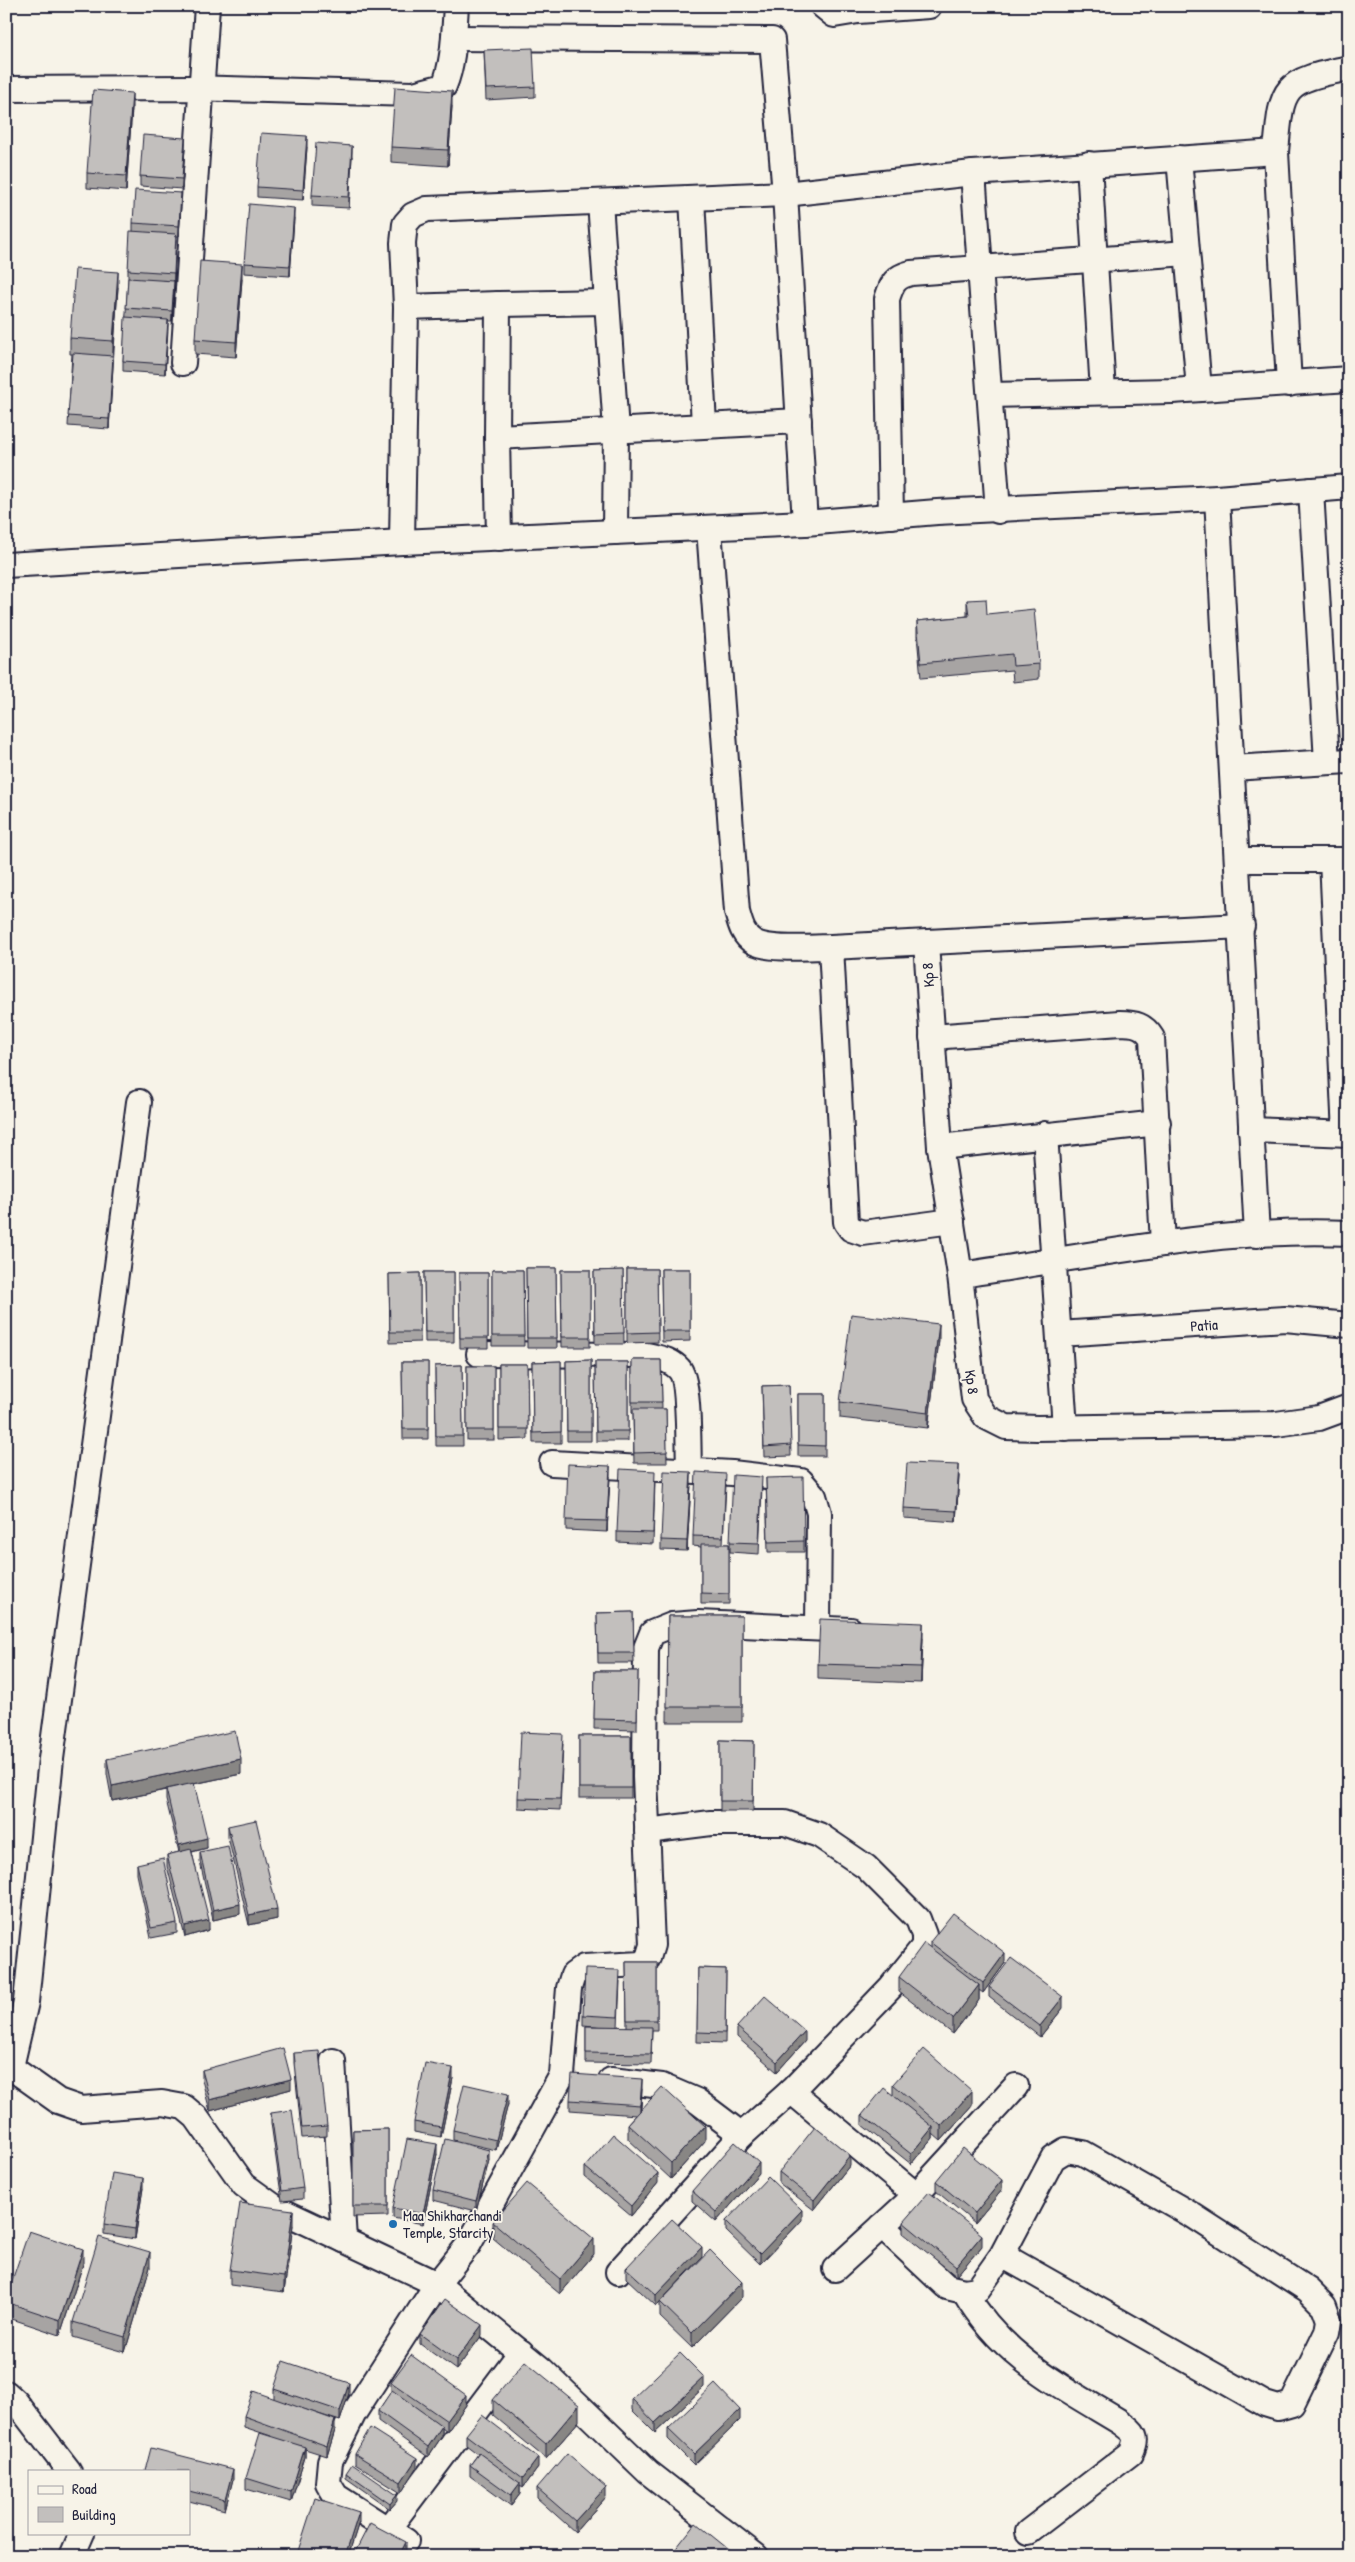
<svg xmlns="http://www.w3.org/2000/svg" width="1355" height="2562" font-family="'Patrick Hand',sans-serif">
	<rect width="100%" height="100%" fill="#f7f3e8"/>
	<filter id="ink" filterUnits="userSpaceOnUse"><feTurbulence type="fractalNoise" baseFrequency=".02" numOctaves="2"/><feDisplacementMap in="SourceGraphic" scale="10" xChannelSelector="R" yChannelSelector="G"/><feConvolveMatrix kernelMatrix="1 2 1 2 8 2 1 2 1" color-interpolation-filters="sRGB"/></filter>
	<g filter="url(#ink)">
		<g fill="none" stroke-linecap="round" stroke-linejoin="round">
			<defs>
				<g id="minor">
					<path d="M823,6L834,15L858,11L929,6"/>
					<path d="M454,38L772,40L785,194L805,523"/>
					<path d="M6,89L190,88L413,94L444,86C454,62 454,33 456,6"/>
					<path d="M1179,158L1199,389"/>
					<path d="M1089,164L1103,392"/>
					<path d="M973,173L998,511"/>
					<path d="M692,198L704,425"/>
					<path d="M600,202L616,430L615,532"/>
					<path d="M498,304L606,302"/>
					<path d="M406,307L498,304L497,437"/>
					<path d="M183,363L207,6"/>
					<path d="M1289,384L1276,152C1282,85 1281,82 1349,68"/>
					<path d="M990,395L1172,391L1349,379"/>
					<path d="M1311,490L1327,762"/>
					<path d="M1217,498L1257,1235"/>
					<path d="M891,516L887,299C892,283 895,277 911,273L1187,253"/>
					<path d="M709,528L737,912C740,923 743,936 754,942C771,951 811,947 831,947L1242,926"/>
					<path d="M499,538L497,437L799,421"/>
					<path d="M402,542L406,307L403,243L405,224L413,215L427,209L785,194L973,173L1276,152"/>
					<path d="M6,565L402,542L805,523L937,512L1217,498L1349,487"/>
					<path d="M1232,768L1349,761"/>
					<path d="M1238,860H1349"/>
					<path d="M1332,860L1345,1134"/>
					<path d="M926,943L940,1147L960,1275L974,1399L986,1417L1006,1427L1037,1428L1276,1424L1319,1418L1349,1407"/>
					<path d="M831,947L846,1222L851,1229L863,1233L952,1221"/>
					<path d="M932,1037L1120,1023C1135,1023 1144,1025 1152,1038L1163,1244"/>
					<path d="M1251,1130L1349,1134"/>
					<path d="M1045,1134L1065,1428"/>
					<path d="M940,1147L1158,1123"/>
					<path d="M960,1275C1089,1257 1219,1227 1349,1233"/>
					<path d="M1059,1334L1285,1319L1349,1325"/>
					<path d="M479,1354L647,1355C658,1358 670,1359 679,1369C690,1380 688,1451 689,1470"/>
					<path d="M552,1463L732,1473L801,1481L814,1496L819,1513L818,1628"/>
					<path d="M333,2061L344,2240"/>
					<path d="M6,2064L58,2101L81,2109L162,2103L184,2107L196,2117L244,2185L276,2208L437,2284L541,2369L648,2472L756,2556"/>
					<path d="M11,2067L26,2002L51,1759L139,1102"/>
					<path d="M611,2080L662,2086L697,2101L742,2135"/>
					<path d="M791,2091L916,2195"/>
					<path d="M882,2226L947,2287L964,2291L978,2289L1002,2255L1053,2158L1066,2150L1083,2153L1192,2215L1308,2290L1324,2306L1329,2320L1327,2332L1292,2404L1278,2408L1265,2404L1002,2255"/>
					<path d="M835,2269L916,2195L1016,2086"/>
					<path d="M618,2272L742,2135L791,2091L891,1987L924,1946V1935L918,1919L866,1867L819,1835L785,1823H711L647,1831"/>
					<path d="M964,2291C1001,2356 1059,2385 1120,2422C1135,2433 1139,2436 1131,2453L1028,2532"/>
					<path d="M6,2393L16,2402L69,2471"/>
					<path d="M388,2529L521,2352"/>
					<path d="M406,2541L336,2496L328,2483L330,2461L354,2413L437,2284L469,2244L562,2075L569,1988L573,1975L584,1967L641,1964L648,1958L652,1945L645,1777L646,1648L652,1633L672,1625L698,1623L851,1630"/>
					<path d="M72,2556L82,2533"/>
				</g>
			</defs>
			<use href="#minor" stroke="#22223b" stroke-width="28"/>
			<use href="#minor" stroke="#f7f3e8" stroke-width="24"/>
		</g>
		<g fill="#a7a4a3" stroke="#22223b">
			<path d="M484,50L535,87V97L486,100Z"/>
			<path d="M452,106L448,166L391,162V147Z"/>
			<path d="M132,108L126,191L87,188V173Z"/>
			<path d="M307,147L303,200L257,197V187Z"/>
			<path d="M185,148L182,189L140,186V176Z"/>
			<path d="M352,156L349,208L312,206V195Z"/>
			<path d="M181,203L179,236H176L172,321H168L165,374L123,371V361L128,280V270L133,231V223Z"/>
			<path d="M294,218L290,276L244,273V263Z"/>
			<path d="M242,279L236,357L195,354V339Z"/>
			<path d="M118,287L109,429L68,426L72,354H70V338Z"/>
			<path d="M967,600L987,614L1039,664V679L1013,682L1012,670L921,678L917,636V621L967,616Z"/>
			<path d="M526,1268H556L557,1348H527Z"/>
			<path d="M627,1269H657L658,1342L627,1343Z"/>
			<path d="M661,1269H690V1341L662,1342Z"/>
			<path d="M492,1270H523L524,1346H492Z"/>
			<path d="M561,1270H590V1347H562Z"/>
			<path d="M623,1270L624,1344H595L594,1271Z"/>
			<path d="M424,1272H454V1342H425Z"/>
			<path d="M420,1273V1342L390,1343L389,1274Z"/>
			<path d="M459,1273H488V1348H460Z"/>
			<path d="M939,1340L928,1428L840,1418V1402Z"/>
			<path d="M591,1360V1441H567L566,1361Z"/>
			<path d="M632,1360H661L662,1409H666L667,1463H634L633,1413H632Z"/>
			<path d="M561,1361V1443H533L532,1362Z"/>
			<path d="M402,1362H428V1439H403Z"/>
			<path d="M595,1362H628V1441H596Z"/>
			<path d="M499,1364H527L528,1439L499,1440Z"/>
			<path d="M462,1365L463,1446H436L435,1366Z"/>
			<rect x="467" y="1366" width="27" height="74"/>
			<path d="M789,1385L791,1456L764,1457L762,1386Z"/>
			<rect x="798" y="1394" width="27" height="62"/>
			<path d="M610,1476L607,1532L566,1530V1520Z"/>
			<path d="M959,1476L956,1522L904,1518V1508Z"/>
			<path d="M766,1478L804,1541V1552H768Z"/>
			<path d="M655,1481L653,1544L617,1542V1532Z"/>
			<path d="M691,1483L687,1551L661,1550V1540Z"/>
			<path d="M726,1484L723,1544H729V1604H701V1547L693,1546V1536Z"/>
			<path d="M762,1487L759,1554L730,1552V1542Z"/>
			<path d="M633,1612L634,1663H598L597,1613Z"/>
			<path d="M668,1616H742V1722H667Z"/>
			<path d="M923,1638L921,1683L818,1679V1664Z"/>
			<path d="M595,1671H638L637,1730L594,1729Z"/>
			<rect x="579" y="1736" width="52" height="62"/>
			<path d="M720,1740L754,1741L753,1811H720Z"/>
			<path d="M563,1744L560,1810L518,1808V1798Z"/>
			<path d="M107,1759L241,1774L194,1784L207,1848L192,1852L209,1930L185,1937L167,1866V1855L179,1852L166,1800V1790L112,1801L107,1774Z"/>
			<path d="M228,1826L277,1919L249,1925L228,1837Z"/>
			<path d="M200,1852L240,1914L213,1920L200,1862Z"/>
			<path d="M137,1864L177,1923V1933L151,1938L137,1874Z"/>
			<path d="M930,1942L1005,1963L983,1993L979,1990V2000L953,2034L899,1992V1977L930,1948Z"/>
			<path d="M626,1962H657V2030H652L651,2064L586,2063V2026L606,2027L583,2025V2015L620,1981L618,2027H627Z"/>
			<path d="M698,1968L726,1969L725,2043L697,2042Z"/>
			<path d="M989,1987L1063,2008L1040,2037L989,1997Z"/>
			<path d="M737,2027L805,2041L777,2072L737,2037Z"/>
			<path d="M294,2053L327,2126V2136L302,2138L294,2063Z"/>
			<path d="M202,2070L291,2089L210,2111L202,2080Z"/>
			<path d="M453,2078L441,2137L414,2132V2122Z"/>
			<path d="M893,2084L972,2106L941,2141L933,2134V2138L911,2164L862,2125V2115L893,2095Z"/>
			<path d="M642,2089L641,2110L705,2141L671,2179L628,2139V2124L636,2115L570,2110V2100Z"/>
			<path d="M508,2104L496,2150L453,2140V2130Z"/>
			<path d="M271,2113L303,2188V2199L282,2201L271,2123Z"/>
			<path d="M388,2129V2216L353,2217V2130Z"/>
			<path d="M437,2154L423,2224L393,2218V2208Z"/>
			<path d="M489,2160L476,2211L433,2200V2190Z"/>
			<path d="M850,2165L814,2210L779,2183V2172Z"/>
			<path d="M585,2167L658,2183L631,2216L585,2177Z"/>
			<path d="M759,2173L716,2222L692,2201V2191Z"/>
			<path d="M936,2181L1002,2190L975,2223L936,2191Z"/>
			<path d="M143,2188L135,2239L104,2234V2224Z"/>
			<path d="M802,2220L760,2264L726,2231V2221Z"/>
			<path d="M493,2222L594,2254L560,2294L493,2238Z"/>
			<path d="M903,2222L982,2246L956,2276L903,2233Z"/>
			<path d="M293,2225L284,2292L230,2285V2270Z"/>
			<path d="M702,2257L656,2306L626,2278V2268Z"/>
			<path d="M83,2264L60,2335L6,2317V2298Z"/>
			<path d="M150,2267L125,2352L73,2337V2322Z"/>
			<path d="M742,2297L692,2348L660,2317V2302Z"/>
			<path d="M420,2334L482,2335L456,2370L420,2344Z"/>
			<path d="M391,2382L466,2405L447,2432L442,2428V2436L428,2457L378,2421V2411L391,2392Z"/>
			<path d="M704,2387L655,2433L632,2410V2399Z"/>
			<path d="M274,2389L349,2393L340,2421L300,2408L335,2430L327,2456L305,2449V2457L291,2502L246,2489V2478L271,2436L244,2427V2416L274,2398Z"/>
			<path d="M493,2400L579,2421L546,2459L493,2415Z"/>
			<path d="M740,2420L694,2465L668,2439V2429Z"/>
			<path d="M466,2435L538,2468L523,2488L520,2486V2494L511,2506L470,2476V2465L478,2454L466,2445Z"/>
			<path d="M355,2454L417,2468L401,2493L355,2464Z"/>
			<path d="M189,2471L233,2479L225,2510L189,2501Z"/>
			<path d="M346,2473L397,2501L390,2509L346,2478Z"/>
			<path d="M537,2488L606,2497L575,2532L537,2498Z"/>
			<path d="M359,2522L348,2556H298V2551Z"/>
		</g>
		<g fill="#888684" stroke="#22223b">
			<path d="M452,91V106L448,166V150Z"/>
			<path d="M132,93V108L126,191V176Z"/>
			<path d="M307,136V147L303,200V190Z"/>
			<path d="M185,138V148L182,189V179Z"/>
			<path d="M352,146V156L349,208V197Z"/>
			<path d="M181,193V203L179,236V226Z"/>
			<path d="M294,208V218L290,276V266Z"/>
			<path d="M176,234V244L174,283V273Z"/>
			<path d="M242,264V279L236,357V342Z"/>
			<path d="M118,272V287L113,356V341Z"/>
			<path d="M174,281V292L172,321V311Z"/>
			<path d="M168,320V330L165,374V364Z"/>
			<path d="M113,356V367L109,429V419Z"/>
			<path d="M939,1324V1340L928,1428V1413Z"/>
			<path d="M959,1465V1476L956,1522V1511Z"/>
			<path d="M610,1466V1476L607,1532V1521Z"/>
			<path d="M691,1472V1483L687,1551V1541Z"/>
			<path d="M923,1623V1638L921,1683V1667Z"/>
			<path d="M241,1759V1774L112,1801V1786Z"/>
			<path d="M207,1838V1848L179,1855V1845Z"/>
			<path d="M240,1904V1914L213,1920V1910Z"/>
			<path d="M277,1909V1919L249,1925V1915Z"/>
			<path d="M209,1920V1930L185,1937V1926Z"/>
			<path d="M1005,1953V1963L983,1993V1983Z"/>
			<path d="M979,1985V2000L953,2034V2019Z"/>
			<path d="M1063,1997V2008L1040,2037V2026Z"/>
			<path d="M805,2031V2041L777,2072V2062Z"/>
			<path d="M453,2068V2078L441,2137V2127Z"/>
			<path d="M291,2079V2089L210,2111V2100Z"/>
			<path d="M642,2079V2089L640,2115V2105Z"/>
			<path d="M972,2091V2106L941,2141V2126Z"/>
			<path d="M508,2094V2104L496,2150V2140Z"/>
			<path d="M705,2126V2141L671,2179V2163Z"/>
			<path d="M933,2127V2138L911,2164V2154Z"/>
			<path d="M437,2144V2154L423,2224V2214Z"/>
			<path d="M489,2150V2160L476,2211V2201Z"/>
			<path d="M850,2155V2165L814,2210V2200Z"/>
			<path d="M759,2163V2173L716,2222V2212Z"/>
			<path d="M658,2173V2183L631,2216V2206Z"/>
			<path d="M143,2178V2188L135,2239V2229Z"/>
			<path d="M1002,2180V2190L975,2223V2213Z"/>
			<path d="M293,2210V2225L284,2292V2277Z"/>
			<path d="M802,2210V2220L760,2264V2254Z"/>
			<path d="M982,2235V2246L956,2276V2266Z"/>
			<path d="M594,2239V2254L560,2294V2279Z"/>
			<path d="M702,2247V2257L656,2306V2295Z"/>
			<path d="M83,2249V2264L60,2335V2320Z"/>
			<path d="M150,2252V2267L125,2352V2337Z"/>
			<path d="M742,2282V2297L692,2348V2333Z"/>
			<path d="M482,2325V2335L456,2370V2360Z"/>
			<path d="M704,2377V2387L655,2433V2423Z"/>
			<path d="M349,2383V2393L340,2421V2411Z"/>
			<path d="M466,2395V2405L447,2432V2421Z"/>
			<path d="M579,2405V2421L546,2459V2444Z"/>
			<path d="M740,2410V2420L694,2465V2454Z"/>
			<path d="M335,2420V2430L327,2456V2446Z"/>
			<path d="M442,2426V2436L428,2457V2447Z"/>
			<path d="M305,2447V2457L291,2502V2492Z"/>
			<path d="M417,2458V2468L401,2493V2482Z"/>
			<path d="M538,2458V2468L523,2488V2478Z"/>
			<path d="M233,2469V2479L225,2510V2500Z"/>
			<path d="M520,2483V2494L511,2506V2495Z"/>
			<path d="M606,2487V2497L575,2532V2521Z"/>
			<path d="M397,2495V2501L390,2509V2504Z"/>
			<path d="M359,2512V2522L348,2556H345Z"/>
			<path d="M406,2542V2552L404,2556H399Z"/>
		</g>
		<g fill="#c2bfbd" stroke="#22223b">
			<path d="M533,48L535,87L486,89L484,50Z"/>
			<path d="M395,87L452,91L448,150L391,147Z"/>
			<path d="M93,90L132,93L126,176L87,173Z"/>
			<path d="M261,133L307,136L303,190L257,187Z"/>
			<path d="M143,135L185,138L182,179L140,176Z"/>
			<path d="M316,143L352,146L349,197L312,195Z"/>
			<path d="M135,190L181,193L179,226L133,223Z"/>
			<path d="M249,204L294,208L290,266L244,263Z"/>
			<path d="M130,231L176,234L174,273L128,270Z"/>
			<path d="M200,261L242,264L236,342L195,339Z"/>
			<path d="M75,269L118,272L113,341L70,338Z"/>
			<path d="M128,278L174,281L172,311L126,308Z"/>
			<path d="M125,317L168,320L165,364L123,361Z"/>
			<path d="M73,353L113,356L109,419L68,416Z"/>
			<path d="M986,599L987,614L1034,609L1039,664L1013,666L1012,654L921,663L917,621L969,616L967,600Z"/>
			<path d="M526,1268H556L557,1338H527Z"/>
			<path d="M627,1269H657L658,1332L627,1333Z"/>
			<path d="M661,1269H690V1331H662Z"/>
			<path d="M492,1270H523L524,1336H492Z"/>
			<path d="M561,1270H590V1337H562Z"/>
			<path d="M623,1270L624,1333L595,1334L594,1271Z"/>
			<path d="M424,1272H454V1332H425Z"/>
			<path d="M420,1273V1332H390L389,1274Z"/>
			<path d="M459,1273H488V1338H460Z"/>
			<path d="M851,1314L939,1324L928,1413L840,1402Z"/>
			<path d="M591,1360V1431H567L566,1361Z"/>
			<path d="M632,1360H661L662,1402H632Z"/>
			<path d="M561,1361V1432L533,1433L532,1362Z"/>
			<path d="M402,1362H428V1429H403Z"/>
			<path d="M595,1362H628V1431H596Z"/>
			<path d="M499,1364H527L528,1429H499Z"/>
			<path d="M462,1365L463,1436H436L435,1366Z"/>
			<rect x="467" y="1366" width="27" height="64"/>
			<path d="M789,1385L791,1445L764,1447L762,1386Z"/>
			<path d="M798,1394H825V1446L798,1445Z"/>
			<path d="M633,1409H666L667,1452L634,1453Z"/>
			<path d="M907,1463L959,1465L956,1511L904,1508Z"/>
			<path d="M568,1464L610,1466L607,1521L566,1520Z"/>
			<path d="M620,1469L655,1471L653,1533L617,1532Z"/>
			<path d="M664,1471L691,1472L687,1541L661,1540Z"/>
			<path d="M696,1472L726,1474L723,1537L693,1536Z"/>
			<path d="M733,1475L762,1477L759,1543L730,1542Z"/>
			<path d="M803,1477L804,1541L768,1542L766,1478Z"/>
			<path d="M701,1544H729V1594L701,1593Z"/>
			<path d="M633,1612L634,1653H598L597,1613Z"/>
			<path d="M668,1616H742V1707H667Z"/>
			<path d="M820,1619L923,1623L921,1667L818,1664Z"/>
			<path d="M595,1671H638L637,1720L594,1719Z"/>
			<path d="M235,1731L241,1759L112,1786L107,1759Z"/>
			<path d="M521,1732L563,1734L560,1799L518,1798Z"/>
			<rect x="579" y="1736" width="52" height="52"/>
			<path d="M720,1740L754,1741L753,1801H720Z"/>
			<path d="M194,1783L207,1838L179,1845L166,1789Z"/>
			<path d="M256,1820L277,1909L249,1915L228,1826Z"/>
			<path d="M228,1846L240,1904L213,1910L200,1852Z"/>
			<path d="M191,1849L209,1920L185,1926L167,1855Z"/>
			<path d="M163,1858L177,1923L151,1928L137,1864Z"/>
			<path d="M953,1913L1005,1953L983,1983L930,1942Z"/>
			<path d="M924,1943L979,1985L953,2019L899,1977Z"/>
			<path d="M1011,1958L1063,1997L1040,2026L989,1987Z"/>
			<path d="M626,1962H657V2020H627Z"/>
			<path d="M698,1968L726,1969L725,2033L697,2032Z"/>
			<path d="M585,1969L620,1970L618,2017L583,2015Z"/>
			<path d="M765,1996L805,2031L777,2062L737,2027Z"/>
			<path d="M586,2026L652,2027L651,2054L586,2053Z"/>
			<path d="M283,2048L291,2079L210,2100L202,2070Z"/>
			<path d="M924,2049L972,2091L941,2126L893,2084Z"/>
			<path d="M319,2051L327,2126L302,2128L294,2053Z"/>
			<path d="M425,2063L453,2068L441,2127L414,2122Z"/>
			<path d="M572,2074L642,2079L640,2105L570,2100Z"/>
			<path d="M464,2084L508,2094L496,2140L453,2130Z"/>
			<path d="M662,2087L705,2126L671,2163L628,2124Z"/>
			<path d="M884,2088L933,2127L911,2154L862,2115Z"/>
			<path d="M292,2110L303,2188L282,2191L271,2113Z"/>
			<path d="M815,2127L850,2155L814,2200L779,2172Z"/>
			<path d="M388,2129V2206H353V2130Z"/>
			<path d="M613,2134L658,2173L631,2206L585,2167Z"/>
			<path d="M407,2139L437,2144L423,2214L393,2208Z"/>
			<path d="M445,2139L489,2150L476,2201L433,2190Z"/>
			<path d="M735,2142L759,2163L716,2212L692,2191Z"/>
			<path d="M963,2148L1002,2180L975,2213L936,2181Z"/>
			<path d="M112,2173L143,2178L135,2229L104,2224Z"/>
			<path d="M768,2177L802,2210L760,2254L726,2221Z"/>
			<path d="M527,2183L594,2239L560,2279L493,2222Z"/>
			<path d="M929,2192L982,2235L956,2266L903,2222Z"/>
			<path d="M240,2203L293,2210L284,2277L230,2270Z"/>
			<path d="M672,2219L702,2247L656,2295L626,2268Z"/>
			<path d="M29,2231L83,2249L60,2320L6,2302V2298Z"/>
			<path d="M99,2237L150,2252L125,2337L73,2322Z"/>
			<path d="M710,2250L742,2282L692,2333L660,2302Z"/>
			<path d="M445,2299L482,2325L456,2360L420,2334Z"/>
			<path d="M680,2353L704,2377L655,2423L632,2399Z"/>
			<path d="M411,2355L466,2395L447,2421L391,2382Z"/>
			<path d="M283,2361L349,2383L340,2411L274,2389Z"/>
			<path d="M525,2361L579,2405L546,2444L493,2400Z"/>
			<path d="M715,2384L740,2410L694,2454L668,2429Z"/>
			<path d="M392,2390L442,2426L428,2447L378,2411Z"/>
			<path d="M253,2391L335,2420L327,2446L244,2416Z"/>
			<path d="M482,2415L538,2458L523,2478L466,2435Z"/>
			<path d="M370,2428L417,2458L401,2482L355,2454Z"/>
			<path d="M260,2433L305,2447L291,2492L246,2478Z"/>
			<path d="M151,2448L233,2469L225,2500L189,2491V2471H145Z"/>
			<path d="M479,2453L520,2483L511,2495L470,2465Z"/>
			<path d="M567,2453L606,2487L575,2521L537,2488Z"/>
			<path d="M352,2464L397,2495L390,2504L346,2473Z"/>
			<path d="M315,2498L359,2512L345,2556H314L298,2551Z"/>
			<path d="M370,2523L406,2542L399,2556H353Z"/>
			<path d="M696,2523L737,2556H670Z"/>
		</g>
	</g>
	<circle fill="#1f6fb2" stroke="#f7f3e8" stroke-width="2" cx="393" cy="2224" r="5"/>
	<g text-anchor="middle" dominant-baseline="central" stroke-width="4" stroke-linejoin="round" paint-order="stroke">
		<g font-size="15" fill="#22223b" stroke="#f7f3e8">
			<text transform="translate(928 975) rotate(-94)">Kp 8</text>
			<text transform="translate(1204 1325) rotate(-4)">Patia</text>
			<text transform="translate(972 1382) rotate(82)">Kp 8</text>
		</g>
		<g font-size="15" fill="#22223b" stroke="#f7f3e8" text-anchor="start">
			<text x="403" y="2215">Maa Shikharchandi<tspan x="403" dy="17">Temple, Starcity</tspan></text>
		</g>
	</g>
	<rect width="1355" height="2562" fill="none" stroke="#f7f3e8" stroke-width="25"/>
	<rect x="12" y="12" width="1330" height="2537" fill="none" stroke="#22223b" stroke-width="2" filter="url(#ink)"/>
	<rect x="28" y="2470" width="162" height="65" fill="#f7f3e8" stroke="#a29fa3"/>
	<rect x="38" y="2486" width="25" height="8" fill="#f7f3e8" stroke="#a29fa3"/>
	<text x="72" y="2494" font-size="15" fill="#22223b">Road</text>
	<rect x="38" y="2507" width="25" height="15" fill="#c2bfbd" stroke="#a29fa3"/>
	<text x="72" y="2520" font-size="15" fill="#22223b">Building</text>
</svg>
